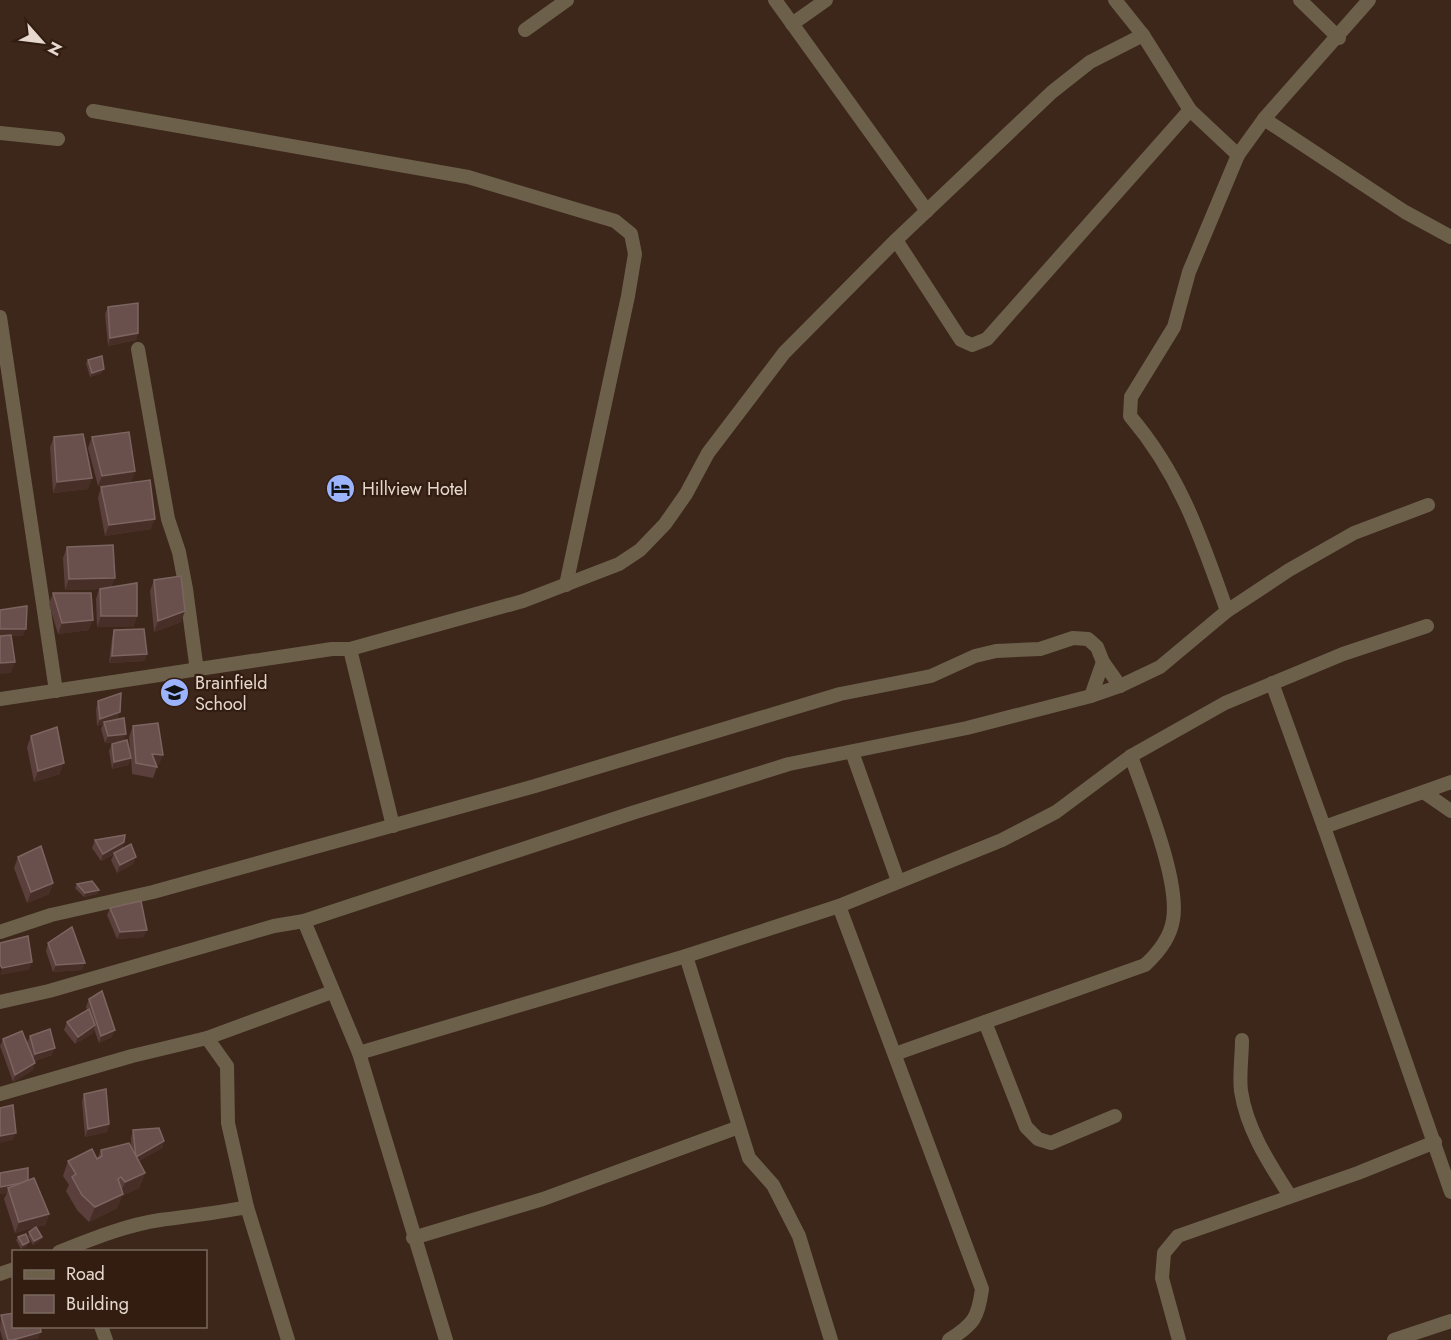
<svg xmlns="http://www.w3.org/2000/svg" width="1451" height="1340" font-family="Jost,sans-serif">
	<rect width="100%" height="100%" fill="#3c271a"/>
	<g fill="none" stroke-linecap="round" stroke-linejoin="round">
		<g stroke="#6d604b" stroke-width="14">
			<path d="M775,0L927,211"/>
			<path d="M1115,0L1143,35L1190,110L1238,155"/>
			<path d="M1300,0L1339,38"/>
			<path d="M792,24L826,0"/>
			<path d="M525,30L567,0"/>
			<path d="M93,111L468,177L615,221L631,234L635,254L628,296L566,585"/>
			<path d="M1264,119L1405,212L1451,237"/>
			<path d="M0,133L58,139"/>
			<path d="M896,240L961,340L972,345L987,339L1190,110"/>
			<path d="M0,317L56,691"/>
			<path d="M138,349L168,519L179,552L186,589L197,671"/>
			<path d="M1227,611C1201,538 1181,476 1130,416L1131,397L1174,327L1189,272L1238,155L1264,119L1369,0"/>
			<path d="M350,649L393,826"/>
			<path d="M1272,683L1324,827L1451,782"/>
			<path d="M1091,696L1103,662"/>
			<path d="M0,699L332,649H350L523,601L619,564L640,550L665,524L686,494L708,453L784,353L896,240L1052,92L1090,62L1143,35"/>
			<path d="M852,752L898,881"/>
			<path d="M1425,793L1451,811"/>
			<path d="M1324,827L1451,1192"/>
			<path d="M839,906L982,1289C978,1318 974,1324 949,1340"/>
			<path d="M304,921L359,1053L446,1340"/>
			<path d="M0,932L51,915L153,892L535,786L840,694L931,676L975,656L996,651L1040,649L1073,638L1088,639L1097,647L1103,662L1120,686"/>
			<path d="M686,956L749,1158L773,1185L799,1236L831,1340"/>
			<path d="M0,1002L49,991L274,926L304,921L632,813L789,764L967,728L1091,696L1120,686L1160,667L1227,611L1289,570L1354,533L1428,505"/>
			<path d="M985,1022L1026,1127L1038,1139L1051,1143L1115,1116"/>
			<path d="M207,1038L332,992"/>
			<path d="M1242,1040C1242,1057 1239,1075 1241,1091C1247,1130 1269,1163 1290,1196"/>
			<path d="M359,1053L686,956L839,906L1002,840L1056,812L1131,756L1225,703L1343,654L1427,626"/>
			<path d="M895,1054L1145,965C1158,953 1170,939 1173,920C1180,880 1145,797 1131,756"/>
			<path d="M0,1094L132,1056L207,1038L227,1066L228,1123L247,1207"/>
			<path d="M413,1238L543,1199L739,1127"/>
			<path d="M59,1252C92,1239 126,1225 160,1220C189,1216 218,1213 247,1207L288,1340"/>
			<path d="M0,1274L14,1269"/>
			<path d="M101,1326L106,1340"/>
			<path d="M1179,1340L1162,1278L1164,1253L1178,1236L1358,1173L1435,1142"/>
			<path d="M1394,1340L1451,1321"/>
		</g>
	</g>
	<g fill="#5a3f3d">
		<path d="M108,307L138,333L136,340L108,346L105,314Z"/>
		<path d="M88,360L102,373L90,377L86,363Z"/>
		<path d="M54,437L88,489L53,493L50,447Z"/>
		<path d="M92,437L135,471L131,482L98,486L88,448Z"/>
		<path d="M101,487L151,529L105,536L98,498Z"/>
		<path d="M67,547L112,587L137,616L133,627H97L96,599L99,589L65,590L63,558Z"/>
		<path d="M154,580L181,622L154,632L150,591Z"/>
		<path d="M53,593L89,630L58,634L49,604Z"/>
		<path d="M114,630L147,654L144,661L109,663L112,638Z"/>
		<path d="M98,701L117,719L124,741L130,756L129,737L133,726L159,765H156L157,767L153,778L132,774L131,758L128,765L112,769L109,751L112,744L121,742L105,743L101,729L103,724L97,726L96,709Z"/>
		<path d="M31,736L60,774L34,782L27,747Z"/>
		<path d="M95,840L124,842L122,849L136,857L133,864L117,873L111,860L114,854L101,861L92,848Z"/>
		<path d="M18,857L53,883L49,894L27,903L14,868Z"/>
		<path d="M77,884L99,890L97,894L84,897L75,888Z"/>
		<path d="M110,908L144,937L117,939L107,915Z"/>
		<path d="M48,943L82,970L53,972L46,951Z"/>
		<path d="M89,999L112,1037L99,1043L94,1029L93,1033L75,1044L64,1030L67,1022L87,1010L86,1007Z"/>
		<path d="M30,1036L52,1055L34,1061L33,1070L13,1082L0,1046L3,1039L29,1048L27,1043Z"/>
		<path d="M84,1094L109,1124L107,1132L85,1137L82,1101Z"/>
		<path d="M133,1130L164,1141L162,1148L139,1161L145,1173L139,1188L122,1196L117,1208L89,1222L77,1210L66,1191L69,1185L63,1176L68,1161L97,1159L101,1150L131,1147V1138Z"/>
		<path d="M0,1173L28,1180L49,1214L45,1225L36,1227L42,1237L41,1240L33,1245L28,1236L29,1232L36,1227L15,1233L4,1199L7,1193L0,1194Z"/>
		<path d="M18,1237L27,1246L21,1249L16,1240Z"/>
		<path d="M1,1315L38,1339L3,1340L0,1330Z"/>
	</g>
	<g fill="#472f28">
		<path d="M138,333L136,340L108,346L110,338Z"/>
		<path d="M104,369L102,373L90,377L92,373Z"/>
		<path d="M135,471L131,482L98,486L102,476Z"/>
		<path d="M92,478L88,489L53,493L57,482Z"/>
		<path d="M155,519L151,529L105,536L109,525Z"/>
		<path d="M115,578L111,589L65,590L69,579Z"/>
		<path d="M185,611L181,622L154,632L158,621Z"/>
		<path d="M101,616H137L133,627H97Z"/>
		<path d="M93,620L89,630L58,634L62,623Z"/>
		<path d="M0,629H26L23,636H0Z"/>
		<path d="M147,654L144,661L109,663L112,656Z"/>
		<path d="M15,662L11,673L0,674V663Z"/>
		<path d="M120,712L117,720L104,722L103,724L97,726L100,719Z"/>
		<path d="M126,734L124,741L105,743L108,736Z"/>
		<path d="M152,754L163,755L159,765H148Z"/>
		<path d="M131,758L128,765L112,769L114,762Z"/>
		<path d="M64,763L60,774L34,782L38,771Z"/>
		<path d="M124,842L122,849L101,861L103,854Z"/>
		<path d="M136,857L133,864L117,873L120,865Z"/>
		<path d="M53,883L49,894L27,903L31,892Z"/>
		<path d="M99,890L97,894L84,897L85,893Z"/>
		<path d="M147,930L144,937L117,939L120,932Z"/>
		<path d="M32,962L29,970L0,975L2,968Z"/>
		<path d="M85,963L82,970L53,972L56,965Z"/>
		<path d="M95,1025L93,1033L75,1044L78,1037Z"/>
		<path d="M115,1030L112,1037L99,1043L101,1036Z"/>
		<path d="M55,1048L52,1055L33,1061L35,1054Z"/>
		<path d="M35,1063L33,1070L13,1082L15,1075Z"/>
		<path d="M109,1124L107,1132L85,1137L88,1129Z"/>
		<path d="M16,1133L13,1140L0,1143V1136Z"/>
		<path d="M164,1141L162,1148L133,1165L136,1157Z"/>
		<path d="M145,1173L139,1188L122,1196L117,1208L89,1222L95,1207L120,1195L125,1182Z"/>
		<path d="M28,1181L8,1188L7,1193L0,1194V1187Z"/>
		<path d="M49,1214L45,1225L15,1233L19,1222Z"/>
		<path d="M42,1237L41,1240L33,1245L34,1241Z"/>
		<path d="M29,1242L27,1246L21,1249L23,1245Z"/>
		<path d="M44,1326H56L43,1329Z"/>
		<path d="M41,1332L38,1339L13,1340Z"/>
	</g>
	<g fill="#69504d" stroke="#7c6561" stroke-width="1.5">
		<path d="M138,303V333L110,338L108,307Z"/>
		<path d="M102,356L104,369L92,373L88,360Z"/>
		<path d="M129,432L135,471L102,476L92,437Z"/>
		<path d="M83,434L92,478L57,482L54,437Z"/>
		<path d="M150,480L155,519L109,525L101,487Z"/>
		<path d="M113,545L115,578L69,579L67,547Z"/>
		<path d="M181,576L185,611L158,621L154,580Z"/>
		<path d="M137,583V616H101L100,589Z"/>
		<path d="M53,593H91L93,620L62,623Z"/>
		<path d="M27,606L26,629H0V610Z"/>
		<path d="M144,629L147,654L112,656L114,630Z"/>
		<path d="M11,635L15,662L0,663V636Z"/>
		<path d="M121,693L120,712L100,719L98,701Z"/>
		<path d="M124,718L126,734L108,736L104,722Z"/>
		<path d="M158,723L163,755L152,754L157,767L136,763L133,726Z"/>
		<path d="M57,727L64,763L38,771L31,736Z"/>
		<path d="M127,740L131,758L114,762L112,744Z"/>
		<path d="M125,835L124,842L103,854L95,840Z"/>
		<path d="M131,844L136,857L120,865L114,853Z"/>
		<path d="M41,846L53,883L31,892L18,857Z"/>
		<path d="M92,881L99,890L85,893L77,884Z"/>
		<path d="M141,901L147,930L120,932L110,908Z"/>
		<path d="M72,927L85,963L56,965L48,943Z"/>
		<path d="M28,936L32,962L2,968L0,965V943Z"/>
		<path d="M102,991L115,1030L101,1036L89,999Z"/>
		<path d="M89,1009L95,1025L78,1037L67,1022Z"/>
		<path d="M50,1029L55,1048L35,1054L30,1036Z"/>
		<path d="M22,1031L35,1063L15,1075L3,1039Z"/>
		<path d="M106,1089L109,1124L88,1129L84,1094Z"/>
		<path d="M13,1105L16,1133L0,1136V1108Z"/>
		<path d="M159,1128L164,1141L136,1157L133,1130Z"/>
		<path d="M129,1143L145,1173L125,1182L121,1177L118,1179L123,1194L95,1207L82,1195L72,1177L76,1174L68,1161L92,1149L97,1159L102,1156L101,1150Z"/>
		<path d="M28,1168V1180L22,1183L0,1187V1173Z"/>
		<path d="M34,1178L49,1214L19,1222L8,1188Z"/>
		<path d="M36,1227L42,1237L34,1241L29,1232Z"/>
		<path d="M26,1234L29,1242L23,1245L18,1237Z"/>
		<path d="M14,1313V1326H40L41,1332L13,1340H8L1,1315Z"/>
	</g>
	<defs>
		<symbol id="hotel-disc" viewBox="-11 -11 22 22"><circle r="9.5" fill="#9cb4fd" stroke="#321d10"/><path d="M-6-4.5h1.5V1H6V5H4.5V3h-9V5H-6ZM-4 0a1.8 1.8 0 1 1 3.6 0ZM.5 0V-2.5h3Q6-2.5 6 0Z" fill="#111"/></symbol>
		<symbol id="school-disc" viewBox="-11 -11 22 22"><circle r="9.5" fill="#9cb4fd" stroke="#321d10"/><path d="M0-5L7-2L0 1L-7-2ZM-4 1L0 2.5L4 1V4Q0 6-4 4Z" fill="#111"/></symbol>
	</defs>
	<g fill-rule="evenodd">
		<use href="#hotel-disc" x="324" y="472" width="33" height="33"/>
		<use href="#school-disc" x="158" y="676" width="33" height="33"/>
	</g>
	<g text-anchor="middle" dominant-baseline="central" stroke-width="4.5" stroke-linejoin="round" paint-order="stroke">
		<g font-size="18" fill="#e6d8cf" stroke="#321d10" text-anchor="start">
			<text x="362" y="489">Hillview Hotel</text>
			<text x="195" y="683">Brainfield<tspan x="195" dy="21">School</tspan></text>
		</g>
	</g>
	<rect x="12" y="1250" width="195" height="78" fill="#321d10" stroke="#7a685c" stroke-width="1.5"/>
	<rect x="24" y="1270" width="30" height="9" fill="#6d604b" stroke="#7a685c" stroke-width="1.5"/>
	<text x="66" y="1280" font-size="18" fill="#e6d8cf">Road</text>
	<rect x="24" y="1295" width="30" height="18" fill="#69504d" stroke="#7a685c" stroke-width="1.5"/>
	<text x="66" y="1310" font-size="18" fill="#e6d8cf">Building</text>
	<g transform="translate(42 42) rotate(118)" stroke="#321d10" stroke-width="4.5" paint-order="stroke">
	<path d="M0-4.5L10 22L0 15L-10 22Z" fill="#e6d8cf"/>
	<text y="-9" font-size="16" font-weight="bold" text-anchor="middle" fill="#e6d8cf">N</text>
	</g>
</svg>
